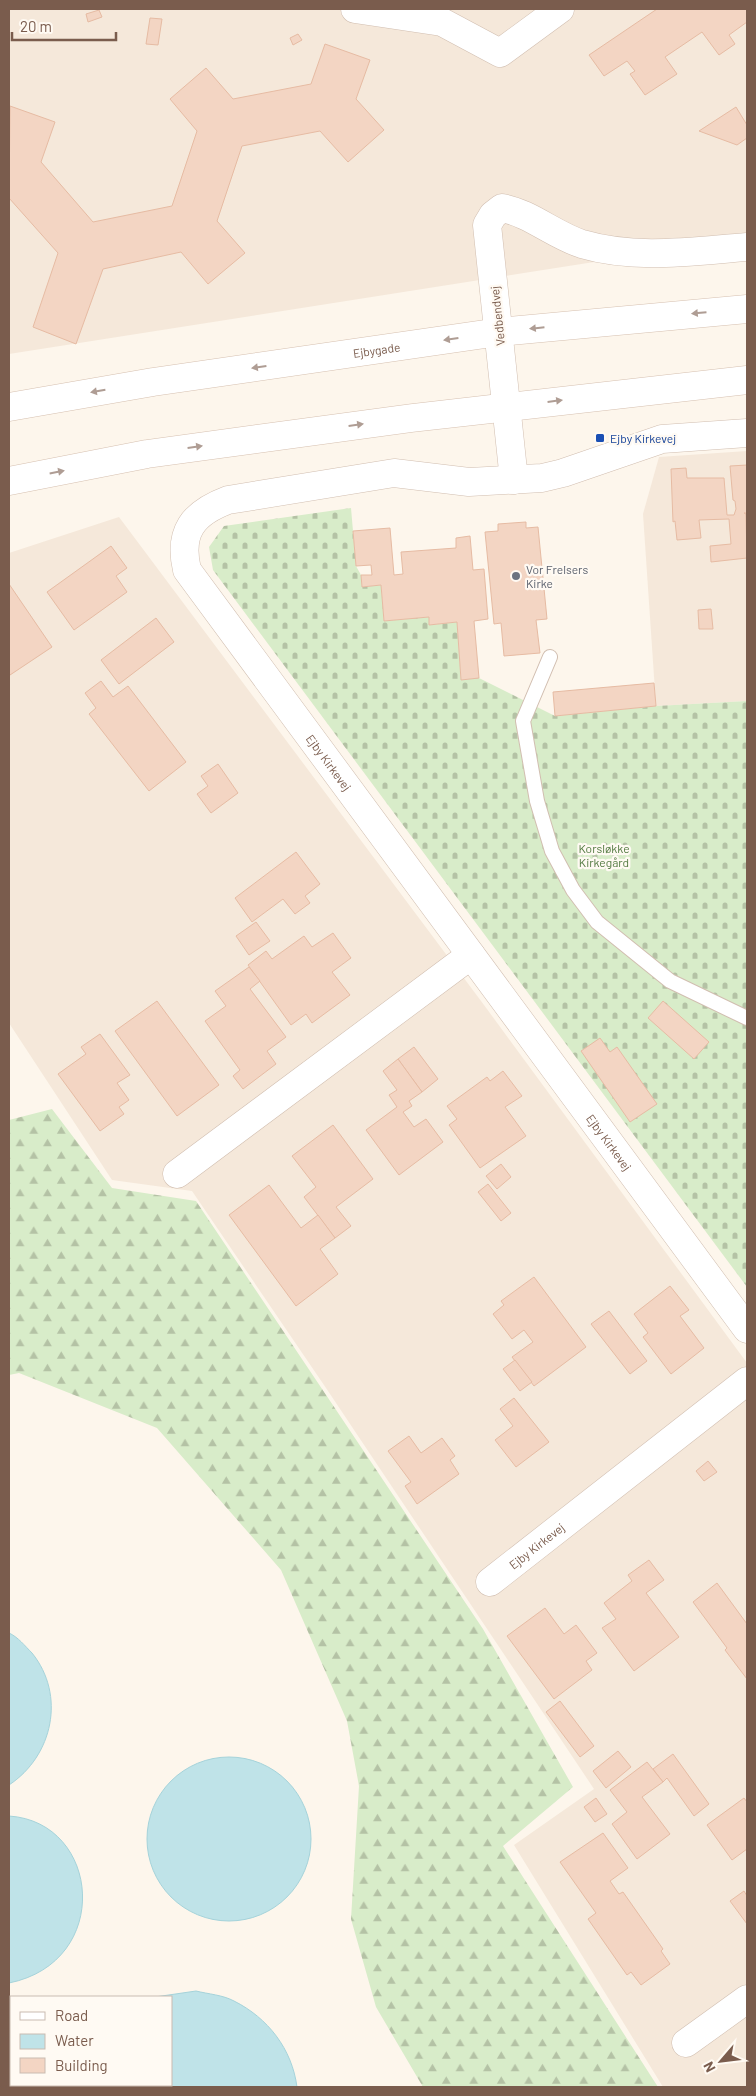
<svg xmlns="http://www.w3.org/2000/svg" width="756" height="2096" font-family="Barlow,sans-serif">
	<defs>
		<pattern id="forest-firs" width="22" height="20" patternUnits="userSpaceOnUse" patternTransform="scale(1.25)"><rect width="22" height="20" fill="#d8ecc9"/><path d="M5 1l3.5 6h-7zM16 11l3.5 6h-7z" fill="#b4c2a5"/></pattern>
		<pattern id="cemetery-stones" width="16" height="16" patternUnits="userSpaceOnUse" patternTransform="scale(1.25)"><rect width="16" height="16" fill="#d8ecc9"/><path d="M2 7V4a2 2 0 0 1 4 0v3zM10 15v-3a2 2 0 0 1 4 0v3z" fill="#b4c2a5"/></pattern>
	</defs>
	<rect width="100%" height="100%" fill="#fdf6ec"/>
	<g fill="#f5e8da">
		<path d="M9,9H747V238L9,354Z"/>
		<path d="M747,451V701L656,706L643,514L659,457Z"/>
		<path d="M119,517L484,1005L747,1363V2087H663L514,1845L594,1789L326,1388L192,1191L112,1180L9,1023V553Z"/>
	</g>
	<path fill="url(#forest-firs)" d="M52,1109L112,1188L196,1201L483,1629L573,1787L503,1846L658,2087H423L376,2007L351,1919L359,1786L347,1721L281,1570L157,1428L19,1373L9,1375V1120Z"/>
	<path fill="url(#cemetery-stones)" d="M351,508L356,566L361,575L362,587L381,585L384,621L429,617L430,625L457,622L461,680L479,678L555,716L656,706L747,701V1287L213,570L209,547L224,526Z"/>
	<g fill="#bfe3e8" stroke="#a5d3da">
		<path d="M9,1633C18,1637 25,1646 32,1653C66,1695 53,1756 9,1785Z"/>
		<circle cx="229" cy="1839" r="82"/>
		<path d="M9,1816C101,1822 113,1962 9,1983Z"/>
		<path d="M196,1991C208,1994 223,1995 234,2001C268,2018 292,2049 297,2087H83L84,2085H171V1997H155Z"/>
	</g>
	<g fill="#f3d5c3" stroke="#e6bba3">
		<path d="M657,9H747V22L729,35L735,44L719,55L702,32L665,57L677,74L645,95L630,74L635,71L627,61L604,76L589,55Z"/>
		<path d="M99,10L102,17L88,22L86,14Z"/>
		<path d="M150,18L162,19L158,45L146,44Z"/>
		<path d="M298,34L302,40L293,45L290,38Z"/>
		<path d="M325,44L370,60L356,99L384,130L348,162L320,131L242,146L217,221L245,253L208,284L181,252L103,269L76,344L33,327L58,253L9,198L10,106L55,122L41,162L93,222L172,206L197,131L170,99L206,68L233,99L311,84Z"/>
		<path d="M736,107L747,125V138L737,145L699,131Z"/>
		<path d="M747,465V513H744L746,514L747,558L711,562L710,546L731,544L729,519L699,520L701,538L677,540L675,521L673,522L671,469L686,468L687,478H724L727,515H734L736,509L735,501L733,500L730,466Z"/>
		<path d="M526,522V528L538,527L547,619L536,620L540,653L504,656L501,623L494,624L485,532L498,531V524Z"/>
		<path d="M390,528L394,575L403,574L401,552L456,548V538L470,536L473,570L484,569L488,619L474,621L479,678L461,680L457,622L429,625V617L384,621L381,585L362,587L361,575H372L371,565L356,566L353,531Z"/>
		<path d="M111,546L127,568L116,576L127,592L74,630L47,592Z"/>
		<path d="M9,584L52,647L10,675L9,673Z"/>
		<path d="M711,609L713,629H699L698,610Z"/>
		<path d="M156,618L174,642L119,684L101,660Z"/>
		<path d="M101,681L113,697L128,686L186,762L149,791L89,714L96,708L85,693Z"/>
		<path d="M654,683L656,706L555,716L553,692Z"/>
		<path d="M218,764L238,793L211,813L197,794L208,786L201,776Z"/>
		<path d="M296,852L320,884L305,896L310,903L295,914L283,899L252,922L235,898Z"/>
		<path d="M256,922L270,941L249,955L236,936Z"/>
		<path d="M333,933L351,958L332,972L350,995L312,1023L306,1014L291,1025L248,965L266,951L272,959L304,936L312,947Z"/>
		<path d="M249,967L260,981L250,989L286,1037L267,1051L276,1064L243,1089L233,1076L240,1070L205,1021L226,1006L215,991Z"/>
		<path d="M157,1001L219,1085L177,1116L115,1031Z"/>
		<path d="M663,1001L709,1042L694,1059L648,1018Z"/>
		<path d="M100,1034L130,1075L117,1083L129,1100L119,1107L124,1114L100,1131L58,1074L86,1054L81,1047Z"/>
		<path d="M600,1038L610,1052L617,1047L657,1104L630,1122L581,1051Z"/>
		<path d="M414,1047L438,1079L422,1092L398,1059Z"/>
		<path d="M398,1059L422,1092L409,1101L412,1106L403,1112L414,1127L426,1119L443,1142L399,1175L366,1130L397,1107L389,1095L397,1090L383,1071Z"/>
		<path d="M503,1071L522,1096L505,1107L526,1136L480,1168L449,1125L457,1119L447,1106L487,1077L490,1081Z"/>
		<path d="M333,1125L373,1179L336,1207L351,1226L335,1238L304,1197L316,1187L292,1156Z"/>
		<path d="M501,1164L511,1177L497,1189L486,1176Z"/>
		<path d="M488,1184L511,1213L501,1221L478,1192Z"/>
		<path d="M269,1185L301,1228L318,1215L335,1238L320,1249L338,1274L296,1306L229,1215Z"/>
		<path d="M534,1277L586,1347L534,1386L512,1357L533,1342L524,1330L512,1339L493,1314L504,1305L501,1301Z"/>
		<path d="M670,1286L689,1310L680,1316L704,1348L671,1374L643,1337L648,1333L634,1314Z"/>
		<path d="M609,1311L647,1361L630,1374L591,1324Z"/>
		<path d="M515,1360L532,1382L520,1391L503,1369Z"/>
		<path d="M514,1398L549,1442L516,1467L495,1440L513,1426L500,1409Z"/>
		<path d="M409,1436L421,1453L442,1438L455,1456L450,1460L459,1474L417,1504L405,1486L411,1482L388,1451Z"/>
		<path d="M708,1461L717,1472L704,1481L696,1471Z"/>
		<path d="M649,1560L664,1580L646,1593L679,1637L634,1671L602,1628L616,1619L604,1603L632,1581L628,1575Z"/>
		<path d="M717,1583L747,1624V1679L725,1650L727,1648L693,1602Z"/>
		<path d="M545,1608L564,1634L576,1625L597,1653L586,1661L592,1670L554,1699L507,1636Z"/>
		<path d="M560,1701L594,1746L580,1757L546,1712Z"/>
		<path d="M618,1751L631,1767L606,1788L593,1771Z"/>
		<path d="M673,1754L709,1804L694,1816L667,1778L663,1782L653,1769Z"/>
		<path d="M647,1762L663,1782L642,1797L670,1834L637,1859L612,1824L627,1812L610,1790Z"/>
		<path d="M596,1798L607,1814L595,1822L584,1807Z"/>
		<path d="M744,1798L747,1802V1849L732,1860L707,1825Z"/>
		<path d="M603,1833L628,1868L610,1881L619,1894L623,1892L663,1949L661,1951L670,1964L641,1985L631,1972L627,1975L588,1919L596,1913L560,1862Z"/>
		<path d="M744,1891L747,1896V1924L730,1901Z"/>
	</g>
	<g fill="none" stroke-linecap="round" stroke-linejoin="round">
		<defs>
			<path id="service" d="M550,657L523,721L537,801L552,851L573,890L597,922L670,981L747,1018"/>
			<g id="minor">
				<path d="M355,9L442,22L500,53L560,9"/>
				<path id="s1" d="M747,433L662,439L563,473L542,478L469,482L394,473L228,500C193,513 178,532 187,570L747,1329"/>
				<path d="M514,480L487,225L493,215L502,208C530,213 554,235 582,244C636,260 693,251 747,247"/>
				<path d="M177,1174L471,955"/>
				<path id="s2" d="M490,1582L747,1381"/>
				<path d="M686,2043L747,1999"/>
			</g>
			<g id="secondary">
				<path id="s3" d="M9,407L153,382L499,332L747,309"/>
				<path d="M9,481L147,454L412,418L747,380"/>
			</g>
		</defs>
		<use href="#service" stroke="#d1beb0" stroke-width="16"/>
		<use href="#minor" stroke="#d1beb0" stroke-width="29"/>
		<use href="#secondary" stroke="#d6c0b0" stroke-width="29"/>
		<use href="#service" stroke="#fff" stroke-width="14"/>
		<use href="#minor" stroke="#fff" stroke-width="28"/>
		<use href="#secondary" stroke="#fff" stroke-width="28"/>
	</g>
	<defs><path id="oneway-solid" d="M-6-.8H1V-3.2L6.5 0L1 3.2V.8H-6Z" transform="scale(1.25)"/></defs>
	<g fill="#af9d94">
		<use href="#oneway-solid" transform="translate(699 313) rotate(175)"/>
		<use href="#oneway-solid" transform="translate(537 328) rotate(174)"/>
		<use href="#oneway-solid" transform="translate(451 339) rotate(172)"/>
		<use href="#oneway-solid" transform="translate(259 367) rotate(172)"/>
		<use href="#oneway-solid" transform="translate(98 391) rotate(170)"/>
		<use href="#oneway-solid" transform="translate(555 401) rotate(-7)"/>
		<use href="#oneway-solid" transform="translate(356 425) rotate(-8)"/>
		<use href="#oneway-solid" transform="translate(195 447) rotate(-8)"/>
		<use href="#oneway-solid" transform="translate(57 472) rotate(-11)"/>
	</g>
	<rect fill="#1a4fb4" stroke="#fffaf3" stroke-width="2" x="595" y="433" width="10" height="10" rx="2.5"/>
	<circle fill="#6b7280" stroke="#fffaf3" stroke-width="2" cx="516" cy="576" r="5"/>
	<g text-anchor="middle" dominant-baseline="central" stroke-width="4.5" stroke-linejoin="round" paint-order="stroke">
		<g font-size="12" fill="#7a5c4d" stroke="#fffaf3">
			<text transform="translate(497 316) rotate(-96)">Vedbendvej</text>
			<text stroke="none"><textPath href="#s3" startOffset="372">Ejbygade</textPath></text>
			<text stroke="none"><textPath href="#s1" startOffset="859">Ejby Kirkevej</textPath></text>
			<text stroke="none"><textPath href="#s1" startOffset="1331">Ejby Kirkevej</textPath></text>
			<text stroke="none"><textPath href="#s2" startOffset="59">Ejby Kirkevej</textPath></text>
		</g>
		<g font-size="12" fill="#164399" stroke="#fffaf3" text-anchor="start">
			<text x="610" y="438">Ejby Kirkevej</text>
		</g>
		<g font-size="12" fill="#5b616d" stroke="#fffaf3" text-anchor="start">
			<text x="526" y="569">Vor Frelsers<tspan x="526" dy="14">Kirke</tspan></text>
		</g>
		<g font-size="12" fill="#537a41" stroke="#fffaf3">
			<text x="604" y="848">Korsløkke<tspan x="604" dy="14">Kirkegård</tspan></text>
		</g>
	</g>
	<rect width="756" height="2096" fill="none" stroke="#7a5c4d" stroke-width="20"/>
	<rect x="10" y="1996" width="162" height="90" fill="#fffaf3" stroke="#cabbb1"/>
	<rect x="20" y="2012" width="25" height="8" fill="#ffffff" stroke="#cabbb1"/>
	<text x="55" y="2021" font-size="15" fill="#7a5c4d">Road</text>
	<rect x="20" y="2034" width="25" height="15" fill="#bfe3e8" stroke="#cabbb1"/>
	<text x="55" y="2046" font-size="15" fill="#7a5c4d">Water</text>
	<rect x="20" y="2058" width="25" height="15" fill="#f3d5c3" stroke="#cabbb1"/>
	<text x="55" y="2071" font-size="15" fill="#7a5c4d">Building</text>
	<g transform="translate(721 2061) rotate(242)" stroke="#fffaf3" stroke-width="4" paint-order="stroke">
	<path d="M0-4L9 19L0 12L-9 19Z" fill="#7a5c4d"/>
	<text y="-8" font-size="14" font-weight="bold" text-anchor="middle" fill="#7a5c4d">N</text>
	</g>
	<path d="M12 32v8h104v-8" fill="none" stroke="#7a5c4d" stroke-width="2.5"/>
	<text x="20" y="32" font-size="15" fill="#7a5c4d" stroke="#fffaf3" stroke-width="4" paint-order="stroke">20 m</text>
</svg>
